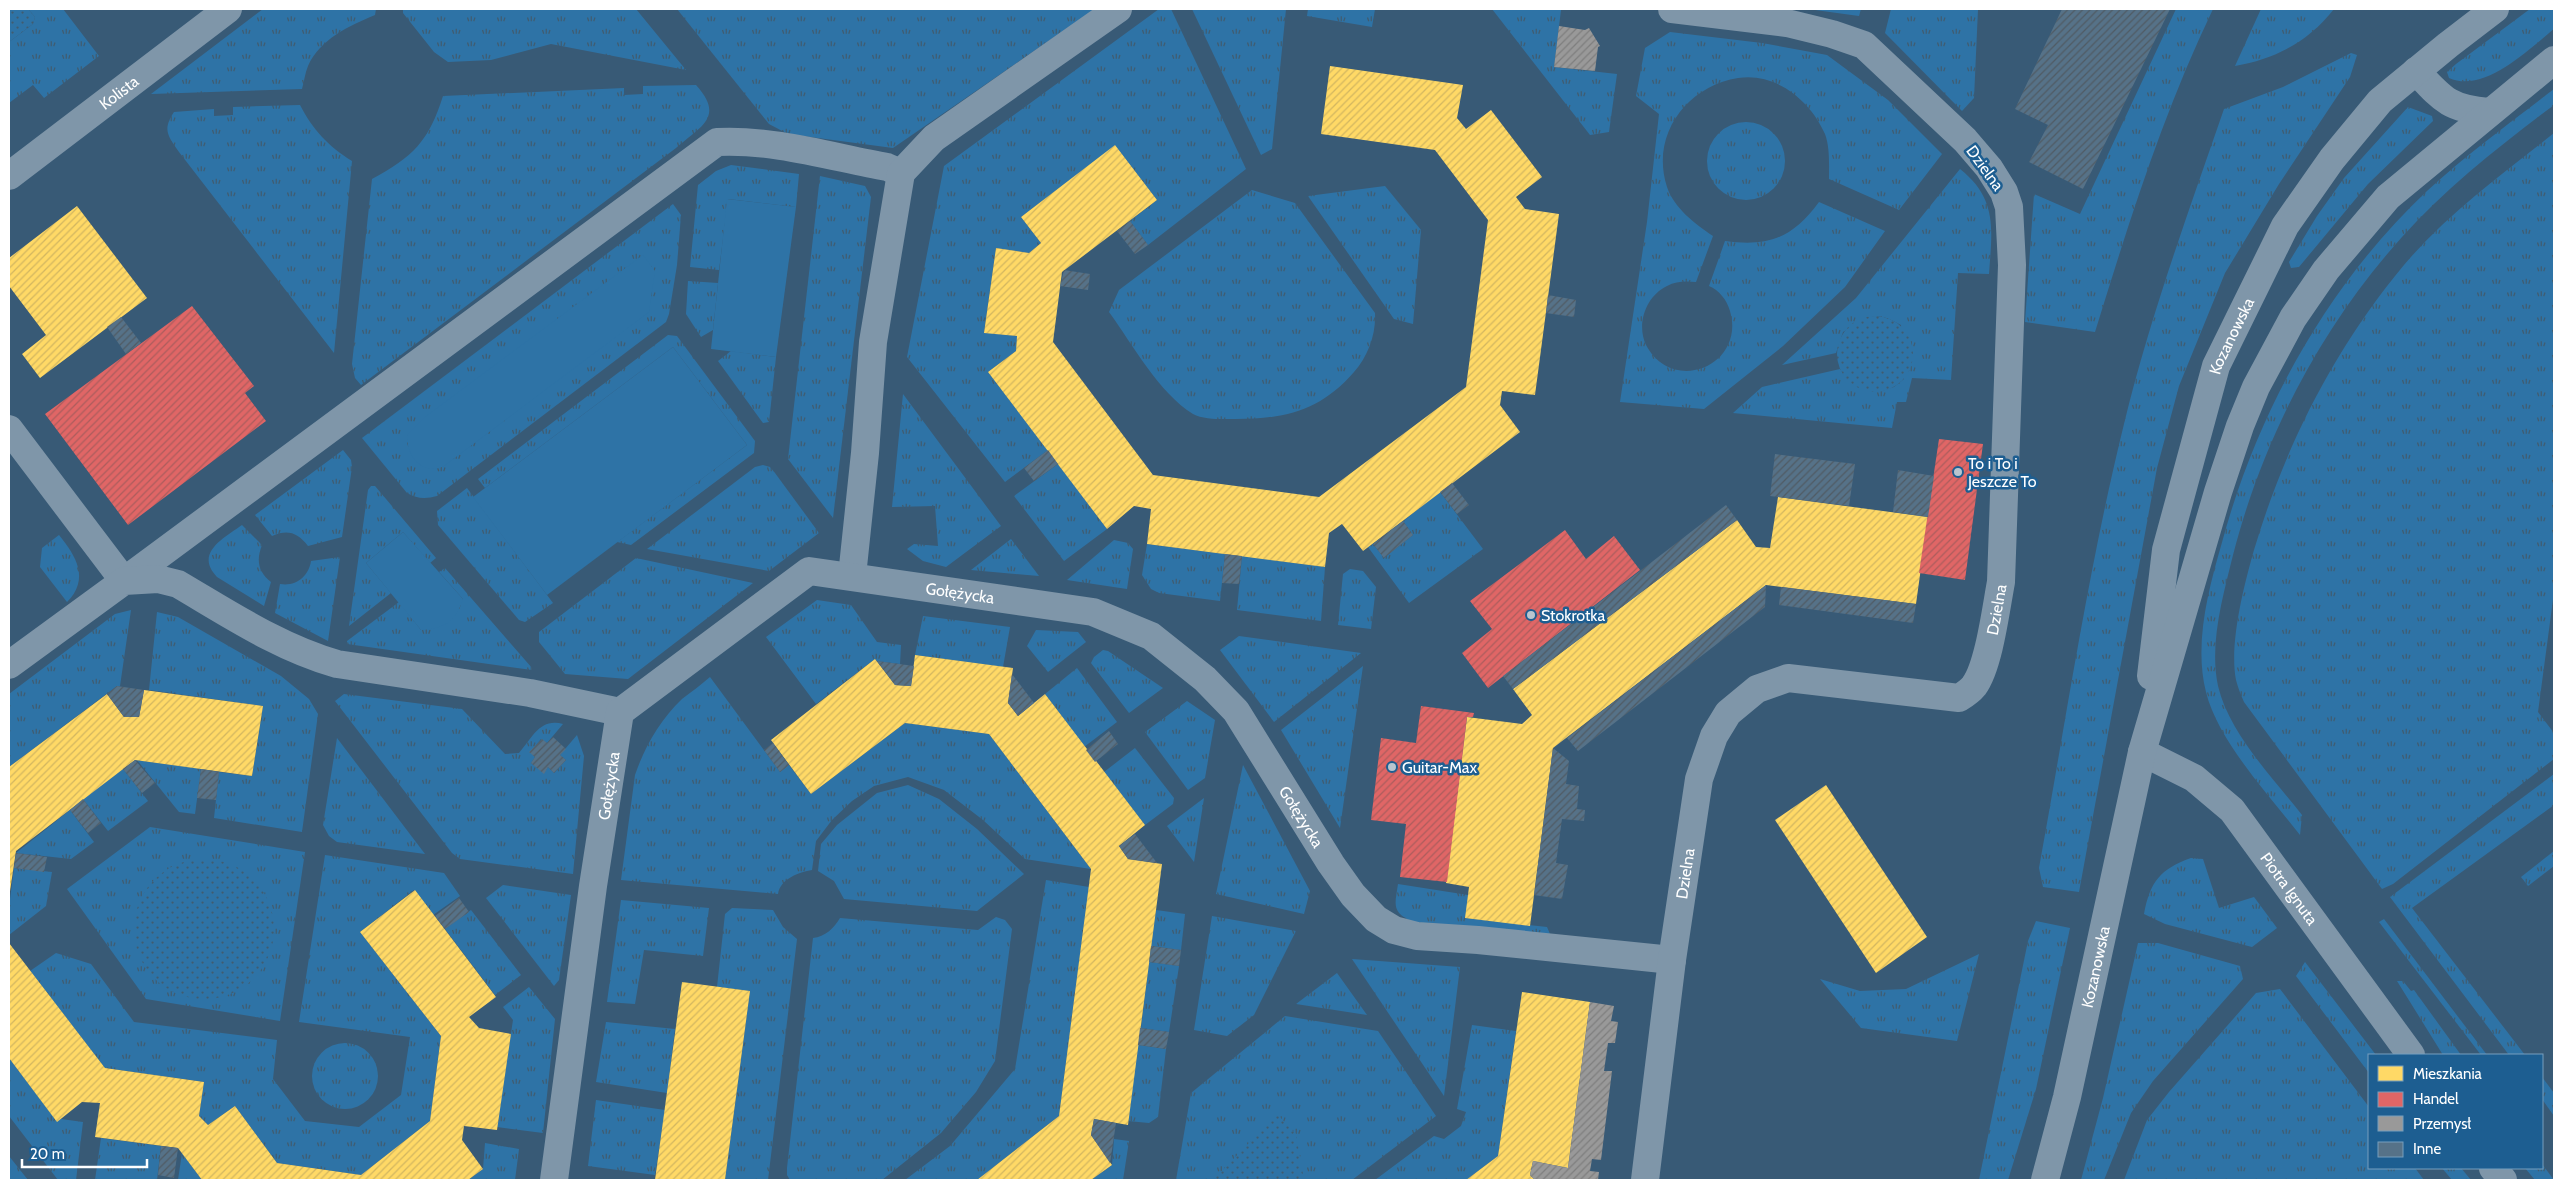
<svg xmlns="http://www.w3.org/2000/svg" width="2563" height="1189" font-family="Cabin,sans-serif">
	<defs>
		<pattern id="grass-tufts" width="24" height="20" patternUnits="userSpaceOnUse" patternTransform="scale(1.25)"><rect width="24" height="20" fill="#2e73a6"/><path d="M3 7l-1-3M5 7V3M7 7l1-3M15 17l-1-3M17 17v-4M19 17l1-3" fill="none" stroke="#405c70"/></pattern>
		<pattern id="park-dots" width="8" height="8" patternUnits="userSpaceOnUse" patternTransform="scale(1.25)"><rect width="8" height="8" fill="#2e73a6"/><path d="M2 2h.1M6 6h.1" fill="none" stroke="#405c70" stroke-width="1.8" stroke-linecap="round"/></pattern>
		<pattern id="homes-hatch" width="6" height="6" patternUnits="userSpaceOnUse" patternTransform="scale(1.25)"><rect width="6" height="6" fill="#ffd966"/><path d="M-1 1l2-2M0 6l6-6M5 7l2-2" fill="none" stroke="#d2b660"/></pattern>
		<pattern id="shops-hatch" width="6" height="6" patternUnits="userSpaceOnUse" patternTransform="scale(1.25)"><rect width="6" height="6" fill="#e06666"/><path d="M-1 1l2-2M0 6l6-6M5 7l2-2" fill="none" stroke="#ac5d5d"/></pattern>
		<pattern id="industry-hatch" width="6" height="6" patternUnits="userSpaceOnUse" patternTransform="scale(1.25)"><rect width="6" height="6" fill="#999"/><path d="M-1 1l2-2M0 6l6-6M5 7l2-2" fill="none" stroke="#7e7e7e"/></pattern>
		<pattern id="building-hatch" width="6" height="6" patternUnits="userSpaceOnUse" patternTransform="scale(1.25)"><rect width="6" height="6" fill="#567288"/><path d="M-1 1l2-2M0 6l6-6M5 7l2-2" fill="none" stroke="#505b64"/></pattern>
	</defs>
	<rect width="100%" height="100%" fill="#385a76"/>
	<g fill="url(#grass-tufts)">
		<path d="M28,9H63L99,56L44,98L33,85L9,103V42L33,24L35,17Z"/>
		<path d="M263,9H376L375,15C349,26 320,39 308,66C305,73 304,82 302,89L151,94Z"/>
		<path d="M403,9H636L686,70L551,44L491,60L448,62L434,52L403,13Z"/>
		<path d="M677,9H1095L893,148L788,134L769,124Z"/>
		<path d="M1159,9H1171L1246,169L1148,245L1130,221L1157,200L1115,146L1021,217L1041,243L1029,253L996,248L984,332L1017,336L1016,351L988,372L1048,450L1005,482L907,357L944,166Z"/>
		<path d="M1192,9H1286L1272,149L1261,155Z"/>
		<path d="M1308,9H1375L1372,27L1307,16Z"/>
		<path d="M1492,9L1561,10L1554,67L1617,74L1609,132L1590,135Z"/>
		<path d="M1808,9H1861L1859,16Z"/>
		<path d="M1891,9H1978L1974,98L1962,111L1885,33Z"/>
		<path d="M2176,9H2213C2163,113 2129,222 2095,332L2025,322L2034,194L2080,214Z"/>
		<path d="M2261,9H2334C2309,41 2276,59 2235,66Z"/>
		<path d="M2530,9H2554V29C2529,49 2484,94 2449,78L2447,72L2456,64Z"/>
		<path d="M1670,32L1762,43L1827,55L1888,100L1942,154L1899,210L1829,179C1829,165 1830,147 1825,134C1811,101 1776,72 1738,78C1687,86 1650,135 1667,187C1674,208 1695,224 1713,236L1696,282C1686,281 1676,281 1667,286C1646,296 1636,324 1646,345C1673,396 1746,365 1730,311C1727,300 1719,290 1709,286L1725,241C1768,247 1793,238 1819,202L1885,231L1845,287L1783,346L1704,409L1620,402L1647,222L1659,114L1636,96L1645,48Z"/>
		<path d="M2351,53L2357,55L2350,77L2279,184L2225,273L2179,386L2157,468L2079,892L2043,887L2039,868C2066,720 2088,570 2124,424C2150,317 2188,213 2224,109L2283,87Z"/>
		<path d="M696,85C725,117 701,126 676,148L361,385L355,378L352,364L372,179C413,157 429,141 443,96L624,88V95L643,94V86Z"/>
		<path d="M2554,89V105C2501,145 2447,187 2402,237C2321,327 2263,438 2233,555C2223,596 2209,644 2218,686C2229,733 2273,778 2302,815L2300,835C2269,795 2218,741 2206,692C2194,645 2208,591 2221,546C2256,414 2327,285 2427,191C2467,154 2511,122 2554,89Z"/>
		<path d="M300,105C313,130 328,146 352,161L334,353L179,152C168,136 162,130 174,112L214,109V116L233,115V107Z"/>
		<path d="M2408,107L2432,116L2433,121L2368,184L2299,267L2291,268L2289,262L2317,216L2344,178Z"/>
		<circle cx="1746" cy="161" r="39"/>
		<path d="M2554,133V592L2538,712L2554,733V759L2393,884L2382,889L2244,702C2241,695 2238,688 2236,680C2229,644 2244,585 2254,550C2285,446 2334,349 2404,265C2447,214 2503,174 2554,133Z"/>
		<path d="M731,165L799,174L796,207L728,199L719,270L690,267L698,185L716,171Z"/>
		<path d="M1960,169C1998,199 1992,230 1989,274L1958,273L1951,380L1912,378L1906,402H1897L1892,428L1733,413L1762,387L1840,369L1847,379L1882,391L1894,387L1904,379L1901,325C1873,309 1869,317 1843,332L1836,353L1782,365L1856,298Z"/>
		<path d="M820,176L865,186L871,197L833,518L788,459Z"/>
		<path d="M1385,186L1421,230L1413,324L1394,319L1308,196Z"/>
		<path d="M1252,190L1295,203L1375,313C1376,335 1368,356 1354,372C1320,411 1285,419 1235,419C1223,419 1204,420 1193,414C1159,393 1133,345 1109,312L1119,290Z"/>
		<path d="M673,204L681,215L677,265L669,314L666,322L437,496C426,499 417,499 407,493L362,438Z"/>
		<path d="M688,281L718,283L713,330L701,337L686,314Z"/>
		<path d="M668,335L677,336L755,441L754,453L631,545L617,542L747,445L673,347L485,488L478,479Z"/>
		<path d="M731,351L776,357L769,422L763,423L760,419L718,361Z"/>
		<path d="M903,394L1001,526L946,567L923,561L907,549L914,544L938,546L935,506L892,507Z"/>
		<path d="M343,450L351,460L352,467L342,537L308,546C298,533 288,529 272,536L255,515Z"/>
		<path d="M1058,464L1107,529L1064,561L1014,496Z"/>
		<path d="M763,465L770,467L775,473L819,533L769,571L647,549L755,467Z"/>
		<path d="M371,486H375L436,558L430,563L403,532L366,563L391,593L349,626L368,490Z"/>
		<path d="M467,488L553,603L525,622L519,620L438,525L437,511Z"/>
		<path d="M1440,492L1483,549L1409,603L1368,547L1373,544L1384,558L1413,535L1403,521Z"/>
		<path d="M242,525L262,545C256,560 258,572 271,582L264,606L217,577C194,553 224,538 242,525Z"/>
		<path d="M59,535C76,556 90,579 67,602L40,567L42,548Z"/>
		<path d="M1011,539L1039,576L971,570Z"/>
		<path d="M1114,540L1128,543L1133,549L1127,589L1067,580Z"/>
		<path d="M1147,544L1225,554L1220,601L1159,593L1151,589L1142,575Z"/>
		<path d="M1242,556L1325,567L1321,621L1237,610Z"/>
		<path d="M340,557L328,641L275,613L280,584C296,587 309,576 311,561Z"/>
		<path d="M636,558L753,583L628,679L565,674L539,642V632Z"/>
		<path d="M445,568L532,668V670L347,644V641L399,602L421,630L463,599L439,572Z"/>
		<path d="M1350,569L1363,571L1376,587L1371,629L1338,625L1343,574Z"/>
		<path d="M817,600L851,605L877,642L901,645L900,664L877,661L875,659L816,704L766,637Z"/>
		<path d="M131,610L120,686H117L9,767V694L115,614Z"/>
		<path d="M157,612L178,617L281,676L309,699L318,714L302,832L214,818L219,772L252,776L263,706L149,690Z"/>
		<path d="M923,616L1010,627L1003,667L915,655Z"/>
		<path d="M1036,630L1078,632L1086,642L1048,672L1027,646Z"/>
		<path d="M1239,636L1361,653L1274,722L1220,650Z"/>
		<path d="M1103,650L1108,651L1163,688L1129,713L1091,663L1094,657Z"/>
		<path d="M1363,666L1340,828L1281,730Z"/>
		<path d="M1077,668L1117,722L1084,747L1045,694Z"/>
		<path d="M710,677L780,772L789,765L811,794L905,723L989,734L1091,869L1025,859L983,820L944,790L908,777L874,786L852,801L832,820L816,841L812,870C799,872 780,879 778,894L621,880L635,775C645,746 660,720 682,699C691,692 701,685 710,677Z"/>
		<path d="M344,694L462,709L505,754L519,753C533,737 540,718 563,724L547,743L541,739L530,752L535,757L531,763L544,773L548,767L554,773L566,760L560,755L577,735L584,756L573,874L460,859L452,853L335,701Z"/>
		<path d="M1187,701L1215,720L1205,778L1188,790L1145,732Z"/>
		<path d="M337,738L425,854L337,842L329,836L323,825Z"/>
		<path d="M1135,748L1174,798L1173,804L1145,825L1104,772Z"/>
		<path d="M137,760L201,769L195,814L179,812Z"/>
		<path d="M1243,765L1310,891L1304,914L1216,894Z"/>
		<path d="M123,769L148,801L108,831L83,799Z"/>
		<path d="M2554,774V805L2412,908L2525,1055H2509L2390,897Z"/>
		<path d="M908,785L939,799L977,829L1024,874L977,911L844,899L834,881L818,871L821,844L837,825L877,793Z"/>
		<path d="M1204,798L1194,862L1167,826Z"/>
		<path d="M70,810L94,842L71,859L16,853Z"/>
		<path d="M150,827L305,852L280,1021L146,999L67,889Z"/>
		<path d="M2554,851V866L2528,886L2521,877Z"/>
		<path d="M325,855L444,873L460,896L433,915L414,890L360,932L441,1036L430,1121L361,1175L277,1163L235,1106L208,1125L199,1116L204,1082L105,1068L30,971L56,953L91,964L134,1022L277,1040L273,1079L305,1121L359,1127L401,1095L410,1037L299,1022Z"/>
		<path d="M2191,858L2203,859L2219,908L2254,897L2277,928L2252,947L2165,924L2144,914C2150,882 2160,869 2191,858Z"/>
		<path d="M14,868L52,872L46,906L9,935V907Z"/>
		<path d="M1046,880L1089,887L1059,1116L977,1180H905L950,1146L1015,1069Z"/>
		<path d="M1398,884L1468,895L1466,918L1547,927L1550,934L1413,922C1391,912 1395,905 1398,884Z"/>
		<path d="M503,885L571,895L559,980L554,986L486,898Z"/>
		<path d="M621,900L709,908L703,956L644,950L635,1004L607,1002Z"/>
		<path d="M732,908L773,910L783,927L797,939L768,1180H725L750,991L717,987L725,914Z"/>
		<path d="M471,910L521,975L495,995L445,929Z"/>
		<path d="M1156,910L1185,914L1181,950L1151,946Z"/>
		<path d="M1212,916L1296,931L1254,1015L1227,1036L1194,1030Z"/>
		<path d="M996,917L1005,920L1012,929L995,1061L976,1092L941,1133L882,1180H790L787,1175V1168L813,938C825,937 834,928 840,918L978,930Z"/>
		<path d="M2384,919L2487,1055H2481L2379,922Z"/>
		<path d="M2036,921L2070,928L2036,1089L2008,1180H1979L2028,941Z"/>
		<path d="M2138,943H2158L2240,966L2243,979L2153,1081L2131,1113L2104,1180H2081L2103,1098Z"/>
		<path d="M1979,954L1957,1041L1861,1028L1820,979L1860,991L1906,989Z"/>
		<path d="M1352,959L1460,967L1444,1096Z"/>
		<path d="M1149,962L1179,966L1169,1032L1141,1028Z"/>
		<path d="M2305,962L2376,1055H2369V1073L2296,976Z"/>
		<path d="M1337,973L1367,1015L1296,1004Z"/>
		<path d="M2397,981H2403L2411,991L2414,990L2461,1055H2443Z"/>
		<path d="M529,987L555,1019L543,1133L497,1127L513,1020L503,1007Z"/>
		<path d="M2280,989L2369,1107V1168H2415L2424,1180H2124L2147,1120L2169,1092L2256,993Z"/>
		<path d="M1285,1016L1378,1031L1436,1116L1352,1180H1176L1191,1093Z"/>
		<path d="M606,1022L675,1029L667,1093L596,1082Z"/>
		<path d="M1472,1025L1516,1031L1498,1156L1466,1180H1375L1434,1136L1444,1139L1461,1126L1466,1112L1457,1109Z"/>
		<circle cx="345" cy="1076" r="33"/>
		<path d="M1138,1045L1166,1049L1158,1117L1149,1123L1128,1121Z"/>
		<path d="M9,1058L57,1121L61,1119L83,1122L76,1180H58L9,1116Z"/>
		<path d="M2542,1077L2554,1093V1116L2542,1099Z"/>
		<path d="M596,1100L665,1110L655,1175L588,1166Z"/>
		<path d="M101,1138L161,1146L157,1180H95Z"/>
		<path d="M1114,1139L1129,1141L1123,1180H1091L1112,1165Z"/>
		<path d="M485,1143L519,1149L515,1180H468L483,1169Z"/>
		<path d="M182,1153L201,1179L200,1180H178Z"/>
		<path d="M9,1156L28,1180H9Z"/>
		<path d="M2542,1164L2554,1180H2535L2525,1168H2542Z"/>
		<path d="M2442,1168H2461L2471,1180H2452Z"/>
	</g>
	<g fill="url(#park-dots)">
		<path d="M9,9H28L35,17L33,24L9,42Z"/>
		<circle cx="1875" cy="354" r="38"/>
		<circle cx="204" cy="929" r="70"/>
		<path d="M1277,1114L1296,1134L1304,1180H1213Z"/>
	</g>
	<g fill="#2e73a6">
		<path d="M727,199L796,207L776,357L711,349Z"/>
		<path d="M643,255L655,271L649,312L444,466C424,477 404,455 408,434L425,417Z"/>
		<path d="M673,347L747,445L547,595L473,497Z"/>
		<path d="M403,532L463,599C456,621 444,629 421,630L366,563Z"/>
	</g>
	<g fill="url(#homes-hatch)">
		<path d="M1330,66L1463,85L1457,118L1466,129L1491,110L1542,177L1516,197L1525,209L1559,214L1535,395L1502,391L1500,405L1520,432L1363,551L1342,524L1329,533L1325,567L1147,544L1151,509L1134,506L1107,529L988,372L1016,351L1017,336L984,333L996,248L1029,253L1041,243L1021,217L1115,145L1157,200L1062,272L1053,342L1153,475L1319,497L1466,387L1488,220L1435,150L1321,134Z"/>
		<path d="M77,206L147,298L40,378L22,354L46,335L9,286V258Z"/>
		<path d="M1778,497L1928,517L1916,604L1766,585L1553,748L1530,926L1465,918L1469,887L1446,883L1467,717L1522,724L1532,715L1513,689L1737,520L1756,547L1770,548Z"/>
		<path d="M915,655L1013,668L1008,703L1018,716L1045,694L1145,825L1119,846L1128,859L1162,864L1128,1125L1094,1119L1091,1135L1112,1165L1091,1180H977L1059,1116L1091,869L989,734L905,723L811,794L771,740L875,659L895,685L911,686Z"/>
		<path d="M144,690L263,706L252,776L135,760L16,851L9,898V767L107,694L124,717H139Z"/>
		<path d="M1826,785L1927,937L1876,973L1775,820Z"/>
		<path d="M415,890L496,997L469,1017L479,1028L511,1034L497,1130L464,1126L462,1140L483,1169L468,1180H202L178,1148L95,1137L100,1103L82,1102L57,1122L9,1058V943L105,1068L204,1082L199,1116L208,1125L235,1106L277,1163L361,1175L430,1121L441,1036L360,932Z"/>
		<path d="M682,982L750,991L725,1180H655Z"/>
		<path d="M1522,992L1590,1002L1568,1168L1533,1161L1530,1175L1535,1180H1466L1498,1156Z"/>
	</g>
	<g fill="url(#shops-hatch)">
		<path d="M192,306L254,386L245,393L266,421L128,525L45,414Z"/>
		<path d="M1939,439L1983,444L1965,580L1919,573Z"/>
		<path d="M1565,530L1586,559L1614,536L1640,570L1488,688L1462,653L1492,629L1470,601Z"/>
		<path d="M1421,706L1474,713L1473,717H1467L1447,882L1400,877L1406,824L1371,820L1381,738L1416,743Z"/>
	</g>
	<g fill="url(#industry-hatch)">
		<path d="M1559,26L1585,30L1589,28L1600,46L1598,47L1595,71L1554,67Z"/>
		<path d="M1590,1002L1614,1006L1611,1021L1618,1022L1615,1043H1608L1604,1071H1612L1601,1160L1592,1159L1590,1171L1599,1172L1598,1180H1535L1530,1175L1533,1161L1568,1168Z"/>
	</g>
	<g fill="url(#building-hatch)">
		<path d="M2062,9H2170L2083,189L2029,162L2048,125L2015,109Z"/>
		<path d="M1130,221L1148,245L1135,254L1117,231Z"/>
		<path d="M1064,270L1090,274L1088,290L1060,286Z"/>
		<path d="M1548,295L1576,300L1574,317L1546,313Z"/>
		<path d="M121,317L141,343L126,354L107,327Z"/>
		<path d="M1048,450L1058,464L1034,481L1024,468Z"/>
		<path d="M1775,454L1855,464L1849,506L1770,496Z"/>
		<path d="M1898,470L1934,476L1928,517L1893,512Z"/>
		<path d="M1452,483L1469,505L1457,514L1440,492Z"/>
		<path d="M1726,505L1737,520L1513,689L1503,676Z"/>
		<path d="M1403,521L1413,535L1384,558L1373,544Z"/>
		<path d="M1225,554L1242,556L1239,584L1222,583Z"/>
		<path d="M1766,585L1765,607L1578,751L1567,738Z"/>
		<path d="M1781,587L1916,604L1913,623L1779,605Z"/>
		<path d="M877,661L914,666L911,686L895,685Z"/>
		<path d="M1012,674L1034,703L1018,716L1008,703Z"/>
		<path d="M117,686L144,690L139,717H124L107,694Z"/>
		<path d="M1109,731L1118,744L1095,762L1086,750Z"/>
		<path d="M553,737L566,749L560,755L566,760L554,773L548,767L544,774L531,763L535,757L529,752L542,739L547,743Z"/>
		<path d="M773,743L789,765L780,772L764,750Z"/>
		<path d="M1553,748L1569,761L1566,784L1579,786L1577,809L1585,810L1584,821L1562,819L1556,863L1568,865L1562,899L1534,895Z"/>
		<path d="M135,760L155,783L142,793L123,769Z"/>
		<path d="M201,769L219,772L216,800L197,798Z"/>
		<path d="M83,799L101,823L88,833L70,810Z"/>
		<path d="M1135,834L1157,863L1128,859L1119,846Z"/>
		<path d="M16,853L47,857L44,872L14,868Z"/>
		<path d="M459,898L469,912L445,929L435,916Z"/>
		<path d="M1151,946L1181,950L1179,966L1149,962Z"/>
		<path d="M1140,1028L1169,1032L1166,1049L1138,1045Z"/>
		<path d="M1094,1119L1116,1123L1110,1163L1091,1135Z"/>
		<path d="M161,1146L178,1148L174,1178L158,1175Z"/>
	</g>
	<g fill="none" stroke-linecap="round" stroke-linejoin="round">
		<g stroke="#7f96a9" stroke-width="28">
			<path d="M2416,71C2442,99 2449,109 2489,112"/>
			<path id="s1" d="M9,176L228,9"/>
			<path d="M9,429L124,581L717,142C773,139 832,157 887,167L901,173"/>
			<path d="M852,576L865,453L873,342L901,173L934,138L1118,9"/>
			<path d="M9,665L124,581L158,579L178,584C229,614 280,648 337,664L530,693L620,712"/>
			<path id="s2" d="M2151,676L2166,550L2216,366L2285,226L2332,159L2380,101L2448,45L2495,9"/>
			<path id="s3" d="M2142,752L2194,778L2232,810L2411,1055"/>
			<path d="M2493,1168L2503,1180"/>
			<path id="s4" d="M554,1180L593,886L620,712L809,571L1093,612L1151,636L1205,679L1236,711L1331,864L1353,895L1376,919L1394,930L1417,936L1478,940L1672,960"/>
			<path id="s5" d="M1645,1180L1672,960L1699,779L1714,736L1728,713L1757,689L1788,678L1959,698C1964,695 1970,691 1974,686C1989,666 1996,608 2001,582L2012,265L2009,207L2004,192L1989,168L1965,140L1864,45L1832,34L1787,23L1672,9"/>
			<path id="s6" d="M2045,1180L2067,1097L2142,752L2218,492L2240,426L2256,387L2293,318L2326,270L2388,197L2554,60"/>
		</g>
	</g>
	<g fill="#b9c5cf" stroke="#1d5e91" stroke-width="2">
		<circle cx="1958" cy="472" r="5"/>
		<circle cx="1531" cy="615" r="5"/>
		<circle cx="1392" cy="767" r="5"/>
	</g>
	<g text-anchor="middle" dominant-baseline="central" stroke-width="5" stroke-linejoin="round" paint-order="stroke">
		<g font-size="16" fill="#fff" stroke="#1d5e91">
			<text stroke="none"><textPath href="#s1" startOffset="138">Kolista</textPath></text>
			<text transform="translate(1985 168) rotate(54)">Dzielna</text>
			<text stroke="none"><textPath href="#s2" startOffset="351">Kozanowska</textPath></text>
			<text stroke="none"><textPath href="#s4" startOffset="861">Gołężycka</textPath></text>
			<text stroke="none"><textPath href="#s5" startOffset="819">Dzielna</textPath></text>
			<text stroke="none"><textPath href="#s4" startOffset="398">Gołężycka</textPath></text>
			<text stroke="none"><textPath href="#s4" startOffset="1296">Gołężycka</textPath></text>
			<text stroke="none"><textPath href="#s5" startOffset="309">Dzielna</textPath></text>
			<text stroke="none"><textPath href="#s3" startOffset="205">Piotra Ignuta</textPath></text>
			<text stroke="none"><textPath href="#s6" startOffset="219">Kozanowska</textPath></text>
		</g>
		<g font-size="16" fill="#fff" stroke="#1d5e91" text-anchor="start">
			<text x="1968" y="463">To i To i<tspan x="1968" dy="18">Jeszcze To</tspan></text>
			<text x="1541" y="615">Stokrotka</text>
			<text x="1402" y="767">Guitar-Max</text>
		</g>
	</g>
	<rect width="2563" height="1189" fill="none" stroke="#ffffff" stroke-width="20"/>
	<rect x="2368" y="1054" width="175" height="115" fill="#1d5e91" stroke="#779ebd"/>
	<rect x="2378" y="1066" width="25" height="15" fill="#ffd966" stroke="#779ebd"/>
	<text x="2413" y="1079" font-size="15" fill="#ffffff">Mieszkania</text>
	<rect x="2378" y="1092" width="25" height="15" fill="#e06666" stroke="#779ebd"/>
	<text x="2413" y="1104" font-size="15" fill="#ffffff">Handel</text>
	<rect x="2378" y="1116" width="25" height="15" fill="#999999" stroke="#779ebd"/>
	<text x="2413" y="1129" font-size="15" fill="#ffffff">Przemysł</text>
	<rect x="2378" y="1142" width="25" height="15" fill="#567288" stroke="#779ebd"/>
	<text x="2413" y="1154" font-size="15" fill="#ffffff">Inne</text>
	<path d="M22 1159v8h125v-8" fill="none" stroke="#ffffff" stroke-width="2.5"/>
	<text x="30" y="1159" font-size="15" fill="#ffffff" stroke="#1d5e91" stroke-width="4" paint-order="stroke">20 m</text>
</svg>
